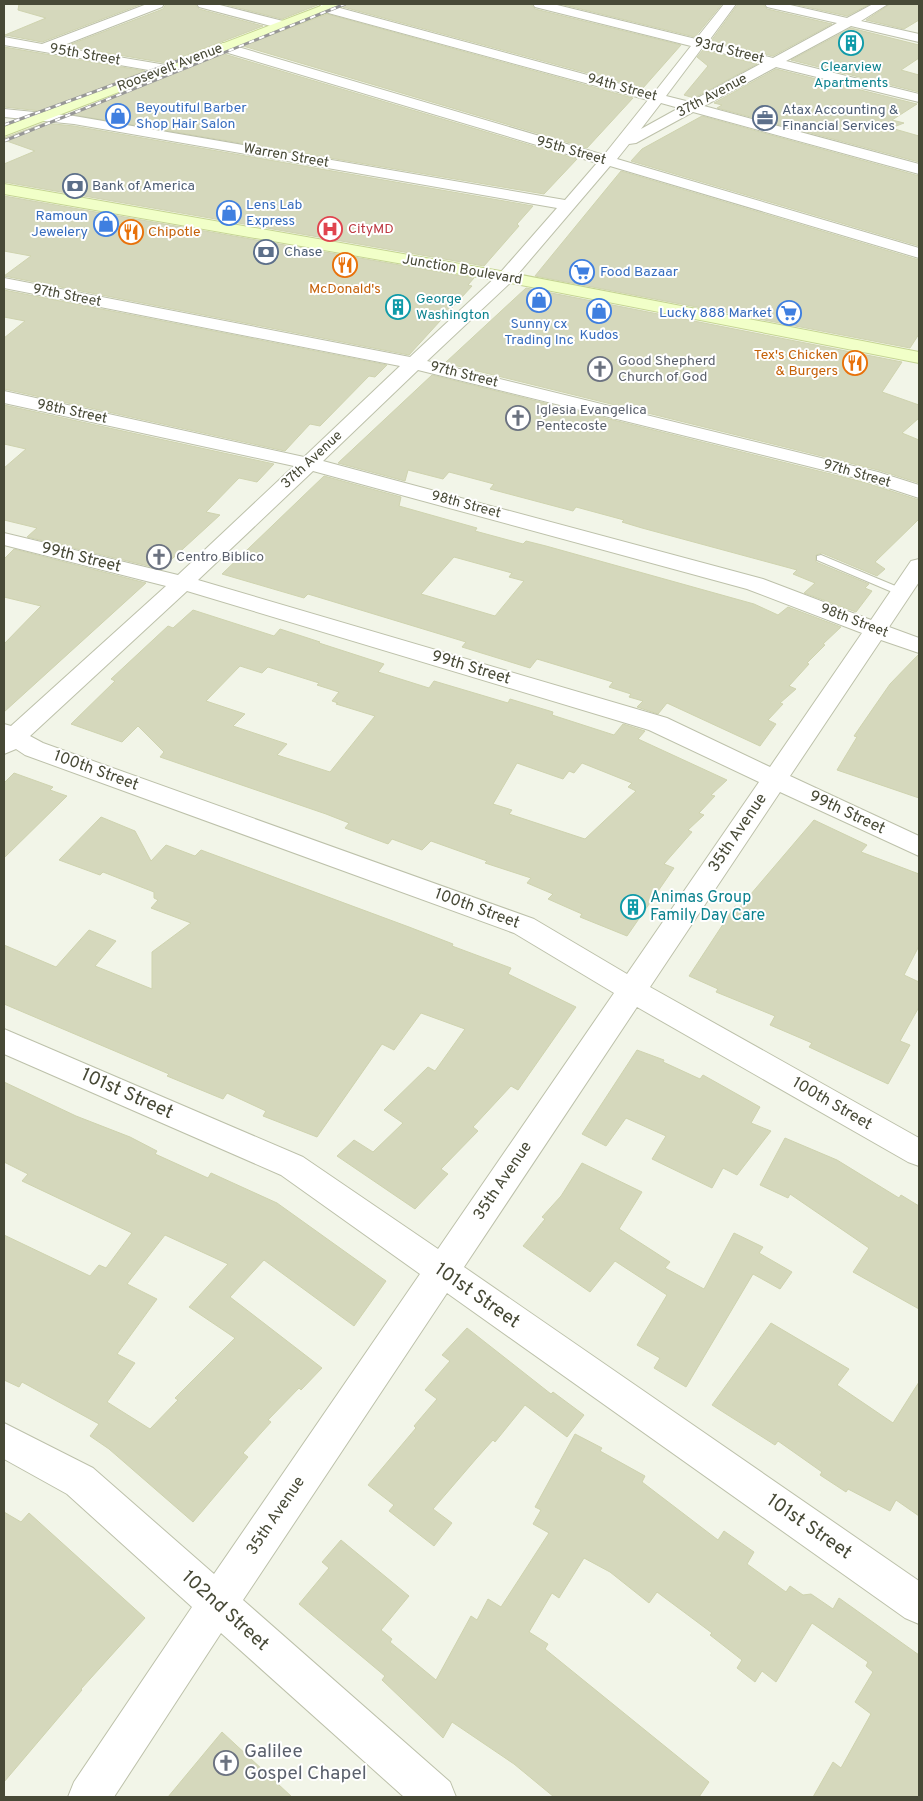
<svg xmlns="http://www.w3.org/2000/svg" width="923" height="1801" font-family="Overpass,sans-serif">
	<rect width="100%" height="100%" fill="#f2f5e8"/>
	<g fill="#d5d8bc" stroke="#cfd3af" fill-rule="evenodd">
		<path d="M19,4H142L42,42L5,35L46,18L18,10Z"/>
		<path d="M166,4H195L199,9L263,26L166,63L66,46L163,9Z"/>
		<path d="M223,4H320L282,19Z"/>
		<path d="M345,4H531L535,9L681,45L643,88L343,7Z"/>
		<path d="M560,4H722L695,37Z"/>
		<path d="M738,4H763L767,9L832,24L773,56L711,41Z"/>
		<path d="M793,4H870L847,16Z"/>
		<path d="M890,4H919V20L904,29L866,20Z"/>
		<path d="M327,14L633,98L587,148L243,46Z"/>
		<path d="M851,28L919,45V58L901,70L919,75V92L791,60Z"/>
		<path d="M4,47L145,71L41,111L4,107Z"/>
		<path d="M703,50L757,64L694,98L684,95L708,66L697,57Z"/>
		<path d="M224,54L577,159L544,194L68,114Z"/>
		<path d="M776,69L917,104L892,120L904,123L891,128L919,136V162L717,108L722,105L714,103Z"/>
		<path d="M702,116L919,176V246L631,161L642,149Z"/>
		<path d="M44,123L74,126L533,206L517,224L519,226L484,266L4,182V164L35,151L4,140V138Z"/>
		<path d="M621,171L919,260V334L910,348L535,276Z"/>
		<path d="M4,196L474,278L468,285L472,286L409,355L4,276L31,256L4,251Z"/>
		<path d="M526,288L902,362L882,392L919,405V418L902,433L919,440V483L878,470L445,363Z"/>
		<path d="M4,290L387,365L375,377L369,376L320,426L310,424L285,451L4,389V338L25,321L4,317Z"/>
		<path d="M432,375L863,482L919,500V519L875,562L885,569L877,576L822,553L816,555V562L869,584L865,588L872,591L856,612L804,593L815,583L793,574L797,570L642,528L622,522L624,520L576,507L573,511L490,489L494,484L449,472L443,479L408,470L405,481L338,463Z"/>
		<path d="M4,405L274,464L257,482L239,478L206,512L220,515L161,569L27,537L37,528L4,520V468L26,449L4,444Z"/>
		<path d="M324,476L401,497L399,506L477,528L475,531L523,544L526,541L546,546L754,604L778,615L788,607L841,627L823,644L825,645L807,663L809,664L789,686L796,689L780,703L783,704L768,720L776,724L760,746L667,703L658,714L637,707L643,701L629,697L631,694L609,687L613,682L537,659L530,668L462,647L466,642L308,594L304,598L222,574ZM454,557L512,573L509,577L524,581L495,616L421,594Z"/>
		<path d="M14,549L146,583L4,712V644L41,606L4,597V559Z"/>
		<path d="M193,610L274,636L280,629L320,642L319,643L384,664L378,672L429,688L434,681L508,703L510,699L553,712L552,715L614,735L623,724L645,731L638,739L727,780L711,795L715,796L699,813L704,815L688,830L692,832L664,864L674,868L627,936L580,917L582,914L548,899L553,894L527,883L531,878L485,863L487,861L431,841L422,850L392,839L388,844L345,828L349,823L326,814L160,757L164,752L138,726L122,742L71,724L115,681L111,679L168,626L173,628ZM240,666L262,673L268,667L319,683L317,685L339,692L332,701L338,703L336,704L375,716L330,772L277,755L287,744L233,726L245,714L206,701ZM517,763L563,779L569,771L574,773L582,763L632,783L628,787L636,791L585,839L509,814L512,810L493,804Z"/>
		<path d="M918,655H919V798L837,770L857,737L854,736L874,707L890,684Z"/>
		<path d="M14,773L53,787L50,790L67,796L4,858V783Z"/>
		<path d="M101,817L135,831L151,861L166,845L195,856L201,850L409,927L453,944L452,946L511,968L508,974L576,1007L518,1090L511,1086L473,1127L478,1131L441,1169L448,1174L415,1209L337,1156L354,1140L373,1152L403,1123L384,1110L428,1067L435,1071L465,1029L421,1013L394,1050L382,1044L317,1137L263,1116L266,1111L227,1093L223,1099L167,1076L169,1074L4,1004V945L56,967L89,930L116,941L95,966L152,989V952L191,923L151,908L158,900L154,898V892L103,872L100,875L59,860Z"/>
		<path d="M814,820L867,845L861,852L919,874V946L904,975L919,982V1007L900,1041L910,1045L888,1084L809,1047L812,1043L770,1025L775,1016L716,992L718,989L689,976L735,906L739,908Z"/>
		<path d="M637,1050L664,1060L663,1062L700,1079L703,1075L760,1107L751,1123L771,1131L737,1175L723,1168L712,1188L652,1159L666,1136L626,1118L606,1146L582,1134Z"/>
		<path d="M4,1082L76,1116L130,1137L157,1151L155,1154L208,1178L211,1173L277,1203L386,1281L354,1326L264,1260L230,1297L322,1368L301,1390L299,1388L268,1420L271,1422L243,1453L248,1457L193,1522L109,1449L90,1436L99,1424L22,1382L19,1387L4,1380V1235L90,1276L99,1265L106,1268L132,1233L22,1181L28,1174L4,1162ZM165,1235L228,1264L189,1307L235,1338L175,1398L178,1400L150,1429L107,1402L135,1363L117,1354L157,1299L127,1284Z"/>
		<path d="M785,1138L837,1160L899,1198L901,1195L919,1206V1309L853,1272L869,1248L790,1194L788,1198L760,1185Z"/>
		<path d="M582,1163L642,1192L619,1229L670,1262L665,1268L704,1289L734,1233L763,1247L759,1253L792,1272L780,1289L753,1274L686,1387L654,1368L660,1358L637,1345L667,1295L615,1261L590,1292L523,1246L545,1219L542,1217L561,1196Z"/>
		<path d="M771,1323L849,1369L837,1385L893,1423L919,1382V1516L896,1500L890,1511L848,1489L846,1492L820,1475L822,1472L778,1441L775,1445L712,1405Z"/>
		<path d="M467,1328L551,1394L553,1392L584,1415L567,1437L525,1405L495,1442L493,1440L476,1459L433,1509L452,1523L434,1546L389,1511L394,1505L368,1485L416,1428L414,1426L437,1399L425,1390L450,1361L442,1355Z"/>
		<path d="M575,1434L602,1448L600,1451L645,1476L642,1482L718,1540L724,1531L754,1552L747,1564L786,1592L790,1586L803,1595L811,1594L833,1609L839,1598L919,1655V1797H813L833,1762L841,1768L871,1714L855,1702L873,1672L866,1666L868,1662L812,1623L776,1682L762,1671L755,1682L737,1668L742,1660L710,1635L712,1633L657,1592L649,1603L610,1572L584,1558L559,1598L552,1593L529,1632L548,1644L545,1649L709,1782L699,1797H554L514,1764L452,1722L443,1738L382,1680L385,1676L299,1604L329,1568L322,1562L341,1540L409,1596L381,1630L392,1639L390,1642L436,1680L471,1616L477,1620L488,1599L501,1607L549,1533L533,1524L541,1510L535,1507Z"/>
		<path d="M4,1512L21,1522L29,1513L145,1618L81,1689L82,1690L4,1782Z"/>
		<path d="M222,1732L292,1797H168Z"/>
	</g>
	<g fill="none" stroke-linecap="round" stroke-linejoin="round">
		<defs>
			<path id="lane" d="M821,555L905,590L907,592L901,595L897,594L817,560V556Z"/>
			<g id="street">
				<path d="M147,4H164L162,7L59,47L166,65L173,69L171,72L166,73L4,45V37L42,44Z"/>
				<path d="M197,4H216L287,22L288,25L282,29L199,7Z"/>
				<path d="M325,4L654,93L691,46L535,7L533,4H553L696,39L724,4H736L708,42L773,58L837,23L767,7L765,4H786L847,18L873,4H888L861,21L919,34V42L851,26L786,61L919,94V102L776,67L704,106L919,164V174L693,112L636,143L629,144L617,159L919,248V258L610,166L512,281L427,361L878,472L919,485V498L864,480L418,370L323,461L763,579L871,620L911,561L919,559V582L889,627L919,638V653L881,640L790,776L919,836V856L780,792L650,987L919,1138V1166L908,1162L637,1007L464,1267L919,1581V1624L905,1618L447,1293L243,1600L450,1782L456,1797H404L221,1633L114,1797H68L74,1782L192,1607L67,1494L4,1459V1423L93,1468L214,1574L420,1274L281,1175L4,1054V1029L303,1157L438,1249L614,993L514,933L25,755L16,749L4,754V724L11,726L166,586L4,545V533L178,575L294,466L4,403V391L304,457L400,366L4,288V278L410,357L500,273L557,208L74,124L4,117V109L74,116L565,200L597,163L218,50L216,47L223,43L228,44L604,155L648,100L321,11L319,8L321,5ZM702,48L762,63L690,102L666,96ZM661,103L679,108L641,129ZM313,471L747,589L862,633L770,767L667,718L198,580ZM187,591L649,730L759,782L627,974L534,919L43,743L30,736Z"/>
			</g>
			<g id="secondary">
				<path d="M326,4H343L341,7L4,136V127Z"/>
				<path d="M4,184L506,272L919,352V363L506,282L4,194Z"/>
			</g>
		</defs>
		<use href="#lane" stroke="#bdc1aa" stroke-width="2"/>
		<use href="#street" stroke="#bdc1aa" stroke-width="2"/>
		<use href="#secondary" stroke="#c5d493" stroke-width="2"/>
		<use href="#lane" fill="#fff" fill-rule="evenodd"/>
		<use href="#street" fill="#fff" fill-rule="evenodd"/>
		<use href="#secondary" fill="#f1ffc8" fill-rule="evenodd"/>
		<defs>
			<g id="rail">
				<path d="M4,125L183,59"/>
				<path d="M4,141L345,4"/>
			</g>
		</defs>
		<use href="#rail" stroke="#979797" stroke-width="3"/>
		<use href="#rail" stroke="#fff" stroke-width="2" stroke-dasharray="5.5" stroke-linecap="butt"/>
	</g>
	<defs>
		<symbol id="building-ring" viewBox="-11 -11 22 22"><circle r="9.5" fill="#fff" stroke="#0f9aa8" stroke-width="1.5"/><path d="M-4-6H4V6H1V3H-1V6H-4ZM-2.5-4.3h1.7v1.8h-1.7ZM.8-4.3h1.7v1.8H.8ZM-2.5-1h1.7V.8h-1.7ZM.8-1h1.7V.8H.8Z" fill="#0f9aa8"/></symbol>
		<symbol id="shop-ring" viewBox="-11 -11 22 22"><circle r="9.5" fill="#fff" stroke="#3f7fe0" stroke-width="1.5"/><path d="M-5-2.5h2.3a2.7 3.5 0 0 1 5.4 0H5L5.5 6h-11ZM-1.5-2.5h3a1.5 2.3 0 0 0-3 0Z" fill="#3f7fe0"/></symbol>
		<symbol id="office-ring" viewBox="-11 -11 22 22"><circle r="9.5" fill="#fff" stroke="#5c6f8a" stroke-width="1.5"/><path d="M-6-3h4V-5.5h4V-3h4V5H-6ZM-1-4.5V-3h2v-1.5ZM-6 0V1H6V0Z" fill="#5c6f8a"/></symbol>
		<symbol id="bank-ring" viewBox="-11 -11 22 22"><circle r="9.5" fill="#fff" stroke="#5c6f8a" stroke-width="1.5"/><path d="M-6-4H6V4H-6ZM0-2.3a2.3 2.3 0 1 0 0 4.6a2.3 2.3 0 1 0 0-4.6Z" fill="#5c6f8a"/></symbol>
		<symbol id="hospital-ring" viewBox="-11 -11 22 22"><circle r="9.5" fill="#fff" stroke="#e0444e" stroke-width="1.5"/><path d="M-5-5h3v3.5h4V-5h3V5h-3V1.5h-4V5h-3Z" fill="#e0444e"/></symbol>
		<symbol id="restaurant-ring" viewBox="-11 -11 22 22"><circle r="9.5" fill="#fff" stroke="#e8710a" stroke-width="1.5"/><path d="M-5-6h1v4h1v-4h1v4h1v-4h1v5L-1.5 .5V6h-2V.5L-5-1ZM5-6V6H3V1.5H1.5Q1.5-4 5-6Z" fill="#e8710a"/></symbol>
		<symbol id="supermarket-ring" viewBox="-11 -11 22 22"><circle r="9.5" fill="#fff" stroke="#3f7fe0" stroke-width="1.5"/><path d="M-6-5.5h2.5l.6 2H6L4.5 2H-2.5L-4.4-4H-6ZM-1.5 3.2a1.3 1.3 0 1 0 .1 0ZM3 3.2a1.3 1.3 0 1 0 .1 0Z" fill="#3f7fe0"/></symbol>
		<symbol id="church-ring" viewBox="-11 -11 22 22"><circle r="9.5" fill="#fff" stroke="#6b7280" stroke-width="1.5"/><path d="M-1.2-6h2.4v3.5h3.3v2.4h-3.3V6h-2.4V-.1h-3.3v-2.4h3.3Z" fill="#6b7280"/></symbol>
	</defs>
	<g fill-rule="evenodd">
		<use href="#building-ring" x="837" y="29" width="28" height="28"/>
		<use href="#shop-ring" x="104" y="102" width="28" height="28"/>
		<use href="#office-ring" x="751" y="104" width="28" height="28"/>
		<use href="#bank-ring" x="61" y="172" width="28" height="28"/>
		<use href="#shop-ring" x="215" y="199" width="28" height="28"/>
		<use href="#shop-ring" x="92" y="210" width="28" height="28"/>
		<use href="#hospital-ring" x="316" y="215" width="28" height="28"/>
		<use href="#restaurant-ring" x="117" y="218" width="28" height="28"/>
		<use href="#bank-ring" x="252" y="238" width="28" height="28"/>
		<use href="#restaurant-ring" x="331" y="251" width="28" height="28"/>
		<use href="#supermarket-ring" x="568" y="258" width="28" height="28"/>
		<use href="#shop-ring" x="525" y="286" width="28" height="28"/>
		<use href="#building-ring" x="384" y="293" width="28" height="28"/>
		<use href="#shop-ring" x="585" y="297" width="28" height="28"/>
		<use href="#supermarket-ring" x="775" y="299" width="28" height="28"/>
		<use href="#restaurant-ring" x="841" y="349" width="28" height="28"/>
		<use href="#church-ring" x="586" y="355" width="28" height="28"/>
		<use href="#church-ring" x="504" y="404" width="28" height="28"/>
		<use href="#church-ring" x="145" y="543" width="28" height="28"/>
		<use href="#building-ring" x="619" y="893" width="28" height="28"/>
		<use href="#church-ring" x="212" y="1749" width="28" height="28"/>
	</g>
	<g text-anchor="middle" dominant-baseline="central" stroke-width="4" stroke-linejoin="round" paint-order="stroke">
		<g font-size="14" fill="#474936" stroke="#fff">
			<text transform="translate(729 51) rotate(14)">93rd Street</text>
			<text transform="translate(85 55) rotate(10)">95th Street</text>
			<text transform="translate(170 68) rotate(-21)">Roosevelt Avenue</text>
			<text transform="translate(622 88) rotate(15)">94th Street</text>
			<text transform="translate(712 96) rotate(-28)">37th Avenue</text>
			<text transform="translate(571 151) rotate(16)">95th Street</text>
			<text transform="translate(286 156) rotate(10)">Warren Street</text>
			<text transform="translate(462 270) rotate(10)">Junction Boulevard</text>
			<text transform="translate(67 296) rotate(11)">97th Street</text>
			<text transform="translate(464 375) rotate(14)">97th Street</text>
			<text transform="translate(72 412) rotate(12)">98th Street</text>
			<text transform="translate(312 460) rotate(-43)">37th Avenue</text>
			<text transform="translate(857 474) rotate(16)">97th Street</text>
			<text transform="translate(466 505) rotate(15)">98th Street</text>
			<text transform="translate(854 621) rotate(21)">98th Street</text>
		</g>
		<g font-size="14" fill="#0d838f" stroke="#fff">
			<text x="851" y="67">Clearview<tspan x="851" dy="16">Apartments</tspan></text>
			<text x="416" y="299" text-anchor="start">George<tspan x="416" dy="16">Washington</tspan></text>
		</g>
		<g font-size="14" fill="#366cbe" stroke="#fff" text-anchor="start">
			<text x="136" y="108">Beyoutiful Barber<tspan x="136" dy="16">Shop Hair Salon</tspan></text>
			<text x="246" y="205">Lens Lab<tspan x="246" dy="16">Express</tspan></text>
			<text x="88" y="216" text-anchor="end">Ramoun<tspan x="88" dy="16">Jewelery</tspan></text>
			<text x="600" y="272">Food Bazaar</text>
			<text x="772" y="313" text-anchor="end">Lucky 888 Market</text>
			<text x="539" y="324" text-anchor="middle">Sunny cx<tspan x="539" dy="16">Trading Inc</tspan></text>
			<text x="599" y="335" text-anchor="middle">Kudos</text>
		</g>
		<g font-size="14" fill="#4e5e75" stroke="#fff" text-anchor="start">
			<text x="782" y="110">Atax Accounting &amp;<tspan x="782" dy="16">Financial Services</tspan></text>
			<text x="92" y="186">Bank of America</text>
			<text x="284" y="252">Chase</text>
		</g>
		<g font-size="14" fill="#be3a42" stroke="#fff" text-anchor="start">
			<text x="348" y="229">CityMD</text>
		</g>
		<g font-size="14" fill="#c56008" stroke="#fff" text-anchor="start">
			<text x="148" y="232">Chipotle</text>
			<text x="345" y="289" text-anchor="middle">McDonald's</text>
			<text x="838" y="355" text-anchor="end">Tex's Chicken<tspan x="838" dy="16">&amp; Burgers</tspan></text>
		</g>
		<g font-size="14" fill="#5b616d" stroke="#fff" text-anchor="start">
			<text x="618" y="361">Good Shepherd<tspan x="618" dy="16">Church of God</tspan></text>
			<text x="536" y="410">Iglesia Evangelica<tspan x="536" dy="16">Pentecoste</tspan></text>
			<text x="176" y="557">Centro Biblico</text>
		</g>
		<g font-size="16" fill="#474936" stroke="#fff">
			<text transform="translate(81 558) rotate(14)">99th Street</text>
			<text transform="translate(471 668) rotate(17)">99th Street</text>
			<text transform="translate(96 771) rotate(20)">100th Street</text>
			<text transform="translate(847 813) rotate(25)">99th Street</text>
			<text transform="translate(738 833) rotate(-56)">35th Avenue</text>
			<text transform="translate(477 909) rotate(20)">100th Street</text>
			<text transform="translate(832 1104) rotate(30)">100th Street</text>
			<text transform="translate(503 1181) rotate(-56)">35th Avenue</text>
			<text transform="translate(276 1516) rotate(-56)">35th Avenue</text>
		</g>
		<g font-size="16" fill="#0d838f" stroke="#fff" text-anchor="start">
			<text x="650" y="898">Animas Group<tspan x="650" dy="18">Family Day Care</tspan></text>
		</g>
		<g font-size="19" fill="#474936" stroke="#fff">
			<text transform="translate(127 1094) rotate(24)">101st Street</text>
			<text transform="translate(477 1296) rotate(35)">101st Street</text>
			<text transform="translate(809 1527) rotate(35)">101st Street</text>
			<text transform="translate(225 1611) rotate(42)">102nd Street</text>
		</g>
		<g font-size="19" fill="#5b616d" stroke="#fff" text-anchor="start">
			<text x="244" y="1752">Galilee<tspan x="244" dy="22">Gospel Chapel</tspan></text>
		</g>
	</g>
	<rect width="923" height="1801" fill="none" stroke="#474936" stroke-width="10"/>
</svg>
